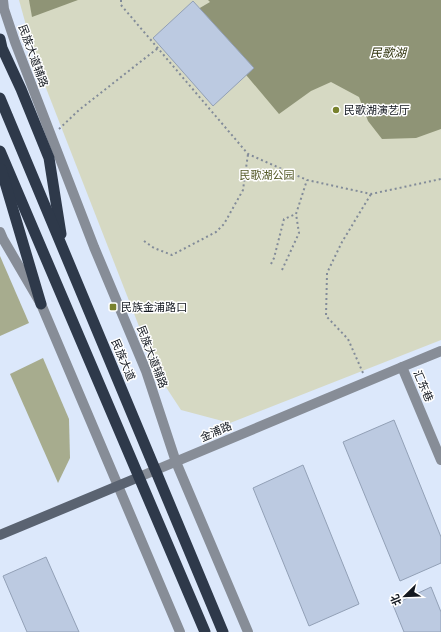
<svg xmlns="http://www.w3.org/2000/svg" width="441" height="632" font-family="'Varela Round','Noto Sans SC',sans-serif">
	<rect width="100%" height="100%" fill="#dce8fb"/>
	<path fill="#d6d9c3" d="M19,0H441V340L230,423L181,410L158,375L37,65Z"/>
	<g fill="#a7ac8e">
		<path d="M0,256L29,323L0,336Z"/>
		<path d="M43,358L69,419L70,458L58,483L10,374Z"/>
	</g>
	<g fill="#8f9476">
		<path d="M29,0H78L32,17Z"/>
		<path d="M208,0H441V129L416,138L382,139L368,121L359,97L331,82L311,91L279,114L193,12L210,2Z"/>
	</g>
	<g fill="#bccae1" stroke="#92a0b6">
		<path d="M193,1L254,68L213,106L153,38Z"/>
		<path d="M394,420L441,537V563L400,581L343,442Z"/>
		<path d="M303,465L359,604L309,626L253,488Z"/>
		<path d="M46,557L79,632H27L3,576Z"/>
		<path d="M431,587L441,612V632H404L393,605Z"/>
	</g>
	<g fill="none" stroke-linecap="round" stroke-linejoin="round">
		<g stroke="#828b99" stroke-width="2" stroke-dasharray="2 3" stroke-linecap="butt">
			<path d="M121,0V5L248,154L307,180L371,194L441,179"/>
			<path d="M59,129L79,110L158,48"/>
			<path d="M144,241L154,248L172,255L216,232L224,224L243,190L248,154"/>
			<path d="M271,264L274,258L284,219L296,214L307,180"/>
			<path d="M282,270L299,233L296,214"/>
			<path d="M363,373L348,339L326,316L327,273L342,242L371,194"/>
		</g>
		<g stroke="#878d97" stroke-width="10">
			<path d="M402,367L441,460"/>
			<path d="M139,477L402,367L441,351"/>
		</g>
		<g stroke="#878d97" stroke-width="10">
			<path d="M3,0L4,9L15,42L94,247L146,371L176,462L248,632"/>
			<path d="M0,232L3,239L41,304L180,632"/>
		</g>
		<path stroke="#5a6371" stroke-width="10" d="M0,535L139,477"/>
		<g stroke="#2e394a" stroke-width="11">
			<path d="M0,39L2,48L21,89L49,158L61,234"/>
			<path d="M0,98L223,632"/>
			<path d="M0,151L205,632"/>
			<path d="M1,169L41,304"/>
		</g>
	</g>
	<g fill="#79822e" stroke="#fff" stroke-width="1.5">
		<circle cx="336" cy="110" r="4"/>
		<rect x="109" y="303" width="8" height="8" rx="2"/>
	</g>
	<g text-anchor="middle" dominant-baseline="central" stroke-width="3" stroke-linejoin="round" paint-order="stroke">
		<g font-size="11" fill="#131820" stroke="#fff">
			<text transform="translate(33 56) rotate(70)">民族大道辅路</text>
			<text transform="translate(152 357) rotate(69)">民族大道辅路</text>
			<text transform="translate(123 360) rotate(67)">民族大道</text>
			<text transform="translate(423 386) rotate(67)">汇东巷</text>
			<text transform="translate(216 432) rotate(-23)">金浦路</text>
		</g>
		<g font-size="11" fill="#131820" stroke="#fff" text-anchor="start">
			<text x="344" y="110">民歌湖演艺厅</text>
			<text x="121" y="307">民族金浦路口</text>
		</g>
		<g font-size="11" fill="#525825" stroke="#fff">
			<text x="267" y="175">民歌湖公园</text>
		</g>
		<g font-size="12" font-style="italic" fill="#2e320b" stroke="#fff">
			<text x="388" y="53">民歌湖</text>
		</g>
	</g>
	<g transform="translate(405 596) rotate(247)" stroke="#ffffff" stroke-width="3" paint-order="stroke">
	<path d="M0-3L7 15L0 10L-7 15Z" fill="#131820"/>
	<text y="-6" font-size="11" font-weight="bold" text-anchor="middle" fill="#131820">北</text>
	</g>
</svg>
